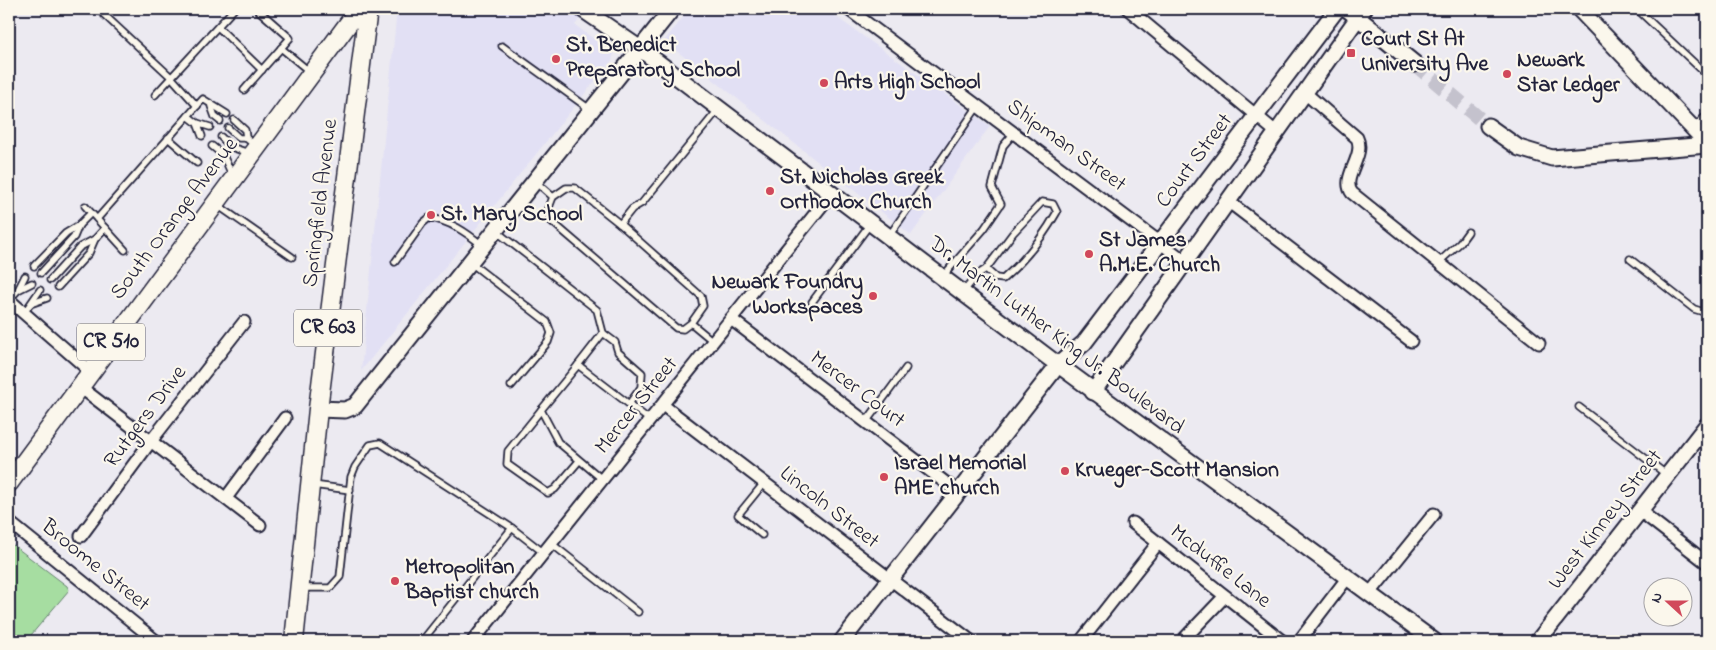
<svg xmlns="http://www.w3.org/2000/svg" width="1716" height="650" font-family="'Indie Flower',sans-serif">
	<rect width="100%" height="100%" fill="#eceaf1"/>
	<filter id="ink" filterUnits="userSpaceOnUse"><feTurbulence type="fractalNoise" baseFrequency=".02" numOctaves="2"/><feDisplacementMap in="SourceGraphic" scale="10" xChannelSelector="R" yChannelSelector="G"/><feConvolveMatrix kernelMatrix="1 2 1 2 8 2 1 2 1" color-interpolation-filters="sRGB"/></filter>
	<g filter="url(#ink)">
		<g fill="#e2e0f4">
			<path d="M397,9H587L575,25L614,54L612,60L361,371Z"/>
			<path d="M690,9H825L990,126L911,235L664,41Z"/>
		</g>
		<path fill="#a6dda1" stroke="#64806e" d="M9,542L67,586L69,590L26,641H9Z"/>
		<g fill="none" stroke-linecap="round" stroke-linejoin="round">
			<path stroke="#c4c2cd" stroke-width="15" stroke-dasharray="15 8" stroke-linecap="butt" d="M1415,64L1488,126"/>
			<defs>
				<g id="lane">
					<path d="M98,9L172,78L197,106"/>
					<path d="M1640,9L1638,10L1707,75"/>
					<path d="M1705,9L1707,11"/>
					<path d="M9,19V18"/>
					<path d="M218,27L262,70"/>
					<path d="M502,46L591,110"/>
					<path d="M281,48L310,72"/>
					<path d="M244,90L290,38L257,9"/>
					<path d="M155,95L234,9"/>
					<path d="M211,106L215,117L220,121"/>
					<path d="M188,116L197,123L210,127"/>
					<path d="M234,120L245,130L246,138L256,146"/>
					<path d="M197,123L202,136"/>
					<path d="M228,128L239,138H246"/>
					<path d="M1694,129L1707,114"/>
					<path d="M221,137L231,147L249,153"/>
					<path d="M168,138L197,163"/>
					<path d="M212,146L223,155L233,177"/>
					<path d="M536,182L553,197"/>
					<path d="M216,204L292,257"/>
					<path d="M85,206L125,250"/>
					<path d="M97,219L203,99L227,114"/>
					<path d="M620,224L632,209L642,203L718,110"/>
					<path d="M496,231L597,310L603,333L578,365"/>
					<path d="M889,236L978,106"/>
					<path d="M1630,259L1694,309L1707,313"/>
					<path d="M395,262L423,223L429,218C449,220 467,233 482,245"/>
					<path d="M1439,262L1460,243L1468,232"/>
					<path d="M471,263L547,322L551,333L548,342L511,386"/>
					<path d="M34,266L66,233L79,225L91,213"/>
					<path d="M41,273L74,237L79,225"/>
					<path d="M943,276L984,229L1001,204L992,187L1003,146L1014,133"/>
					<path d="M50,280L80,247L95,239L105,228"/>
					<path d="M58,287L89,253L95,239"/>
					<path d="M18,290L25,276"/>
					<path d="M964,291L978,274L986,269L1013,233L1042,202L1053,204L1057,212C1043,237 1025,260 1003,279L996,278L986,269"/>
					<path d="M9,300L18,290L32,283"/>
					<path d="M812,302L870,224"/>
					<path d="M33,303L47,298"/>
					<path d="M24,313L40,290"/>
					<path d="M691,323L703,306L701,296L620,224L575,188H566L553,197L548,210L550,220L676,328L683,329L691,323L714,342"/>
					<path d="M603,333L615,342L618,352L642,373L641,387L629,404"/>
					<path d="M1579,407L1667,475"/>
					<path d="M541,410L508,451L507,464L548,493L555,489L579,461"/>
					<path d="M866,422L906,368"/>
					<path d="M603,480L558,442L541,410L578,365L651,421"/>
					<path d="M313,485L350,490"/>
					<path d="M512,528L544,553"/>
					<path d="M762,535L738,515L764,483"/>
					<path d="M552,544L638,612"/>
					<path d="M301,588H330L340,577L351,477L355,467L370,445L380,443L512,528L422,641"/>
					<path d="M1680,641H1688"/>
				</g>
				<g id="street">
					<path d="M848,9L1186,262"/>
					<path d="M1128,9L1276,132"/>
					<path d="M1304,92L1357,138C1366,156 1340,178 1352,193L1539,343"/>
					<path d="M1229,202L1411,341"/>
					<path d="M9,300L90,371"/>
					<path d="M731,319L959,493"/>
					<path d="M79,386L260,525"/>
					<path d="M664,406L971,641"/>
					<path d="M226,498L285,418"/>
					<path d="M1640,511L1707,563"/>
					<path d="M9,522L156,641"/>
					<path d="M1133,523L1282,641"/>
					<path d="M81,536L151,441L244,322"/>
					<path d="M1370,593L1434,514"/>
					<path d="M473,641L831,194"/>
					<path d="M1081,641L1158,543"/>
					<path d="M1182,641L1225,596"/>
					<path d="M1299,641L1348,577"/>
				</g>
				<g id="secondary">
					<path d="M582,9L639,48L1049,358L1434,641"/>
					<path d="M1347,9L1415,64"/>
					<path d="M1579,9L1707,143"/>
					<path d="M1488,126L1519,148L1552,158L1707,145"/>
					<path d="M1093,392L1364,9"/>
					<path d="M318,409L345,410L355,406L672,9"/>
					<path d="M842,641L1058,365L1084,343L1337,9"/>
					<path d="M1538,641L1707,425"/>
				</g>
				<g id="primary">
					<path d="M9,483L351,20L367,15"/>
					<path d="M294,641L318,409L368,9"/>
				</g>
			</defs>
			<use href="#lane" stroke="#22223b" stroke-width="9"/>
			<use href="#street" stroke="#22223b" stroke-width="15"/>
			<use href="#secondary" stroke="#22223b" stroke-width="19"/>
			<use href="#primary" stroke="#22223b" stroke-width="21"/>
			<use href="#lane" stroke="#fbf7ec" stroke-width="5.5"/>
			<use href="#street" stroke="#fbf7ec" stroke-width="11"/>
			<use href="#secondary" stroke="#fbf7ec" stroke-width="15"/>
			<use href="#primary" stroke="#fbf7ec" stroke-width="18"/>
		</g>
	</g>
	<g fill="#d1495b" stroke="#fbf7ec" stroke-width="2">
		<rect x="1346" y="48" width="10" height="10" rx="2.5"/>
		<circle cx="556" cy="59" r="5"/>
		<circle cx="1507" cy="74" r="5"/>
		<circle cx="824" cy="83" r="5"/>
		<circle cx="770" cy="191" r="5"/>
		<circle cx="431" cy="215" r="5"/>
		<circle cx="1089" cy="254" r="5"/>
		<circle cx="873" cy="296" r="5"/>
		<circle cx="1065" cy="471" r="5"/>
		<circle cx="884" cy="477" r="5"/>
		<circle cx="395" cy="581" r="5"/>
	</g>
	<g text-anchor="middle" dominant-baseline="central" stroke-width="4.5" stroke-linejoin="round" paint-order="stroke">
		<g fill="#fbf7ec" stroke="#636270" stroke-width="1">
			<rect x="294" y="309.5" width="68" height="37" rx="4"/>
			<rect x="77" y="323.5" width="68" height="37" rx="4"/>
		</g>
		<g font-size="21" font-weight="bold" fill="#22223b">
			<text x="328" y="328">CR 603</text>
			<text x="111" y="342">CR 510</text>
		</g>
		<g font-size="22" font-weight="bold" fill="#22223b" stroke="#fbf7ec" text-anchor="start">
			<text x="1361" y="40">Court St At<tspan x="1361" dy="25">University Ave</tspan></text>
			<text x="566" y="46">St. Benedict<tspan x="566" dy="25">Preparatory School</tspan></text>
			<text x="1517" y="61">Newark<tspan x="1517" dy="25">Star Ledger</tspan></text>
			<text x="834" y="83">Arts High School</text>
			<text x="780" y="178">St. Nicholas Greek<tspan x="780" dy="25">Orthodox Church</tspan></text>
			<text x="441" y="215">St. Mary School</text>
			<text x="1099" y="241">St James<tspan x="1099" dy="25">A.M.E. Church</tspan></text>
			<text x="863" y="283" text-anchor="end">Newark Foundry<tspan x="863" dy="25">Workspaces</tspan></text>
			<text x="894" y="464">Israel Memorial<tspan x="894" dy="25">AME church</tspan></text>
			<text x="1075" y="471">Krueger-Scott Mansion</text>
			<text x="405" y="568">Metropolitan<tspan x="405" dy="25">Baptist church</tspan></text>
		</g>
		<g font-size="22" fill="#22223b" stroke="#fbf7ec">
			<text transform="translate(1066 146) rotate(36)">Shipman Street</text>
			<text transform="translate(1195 161) rotate(-53)">Court Street</text>
			<text transform="translate(321 203) rotate(-83)">Springfield Avenue</text>
			<text transform="translate(175 219) rotate(-53)">South Orange Avenue</text>
			<text transform="translate(1056 336) rotate(37)">Dr. Martin Luther King Jr. Boulevard</text>
			<text transform="translate(857 390) rotate(37)">Mercer Court</text>
			<text transform="translate(637 406) rotate(-51)">Mercer Street</text>
			<text transform="translate(146 417) rotate(-53)">Rutgers Drive</text>
			<text transform="translate(829 508) rotate(38)">Lincoln Street</text>
			<text transform="translate(1606 520) rotate(-52)">West Kinney Street</text>
			<text transform="translate(95 566) rotate(39)">Broome Street</text>
			<text transform="translate(1220 567) rotate(38)">Mcduffie Lane</text>
		</g>
	</g>
	<rect width="1716" height="650" fill="none" stroke="#fbf7ec" stroke-width="30"/>
	<rect x="15" y="15" width="1686" height="620" fill="none" stroke="#22223b" stroke-width="2" filter="url(#ink)"/>
	<g transform="translate(1668 602) rotate(291)"><circle r="24" fill="#fbf7ec" stroke="#a4a2a5"/>
	<path d="M0-4L9 19L0 12L-9 19Z" fill="#d1495b"/>
	<text y="-8" font-size="14" font-weight="bold" text-anchor="middle" fill="#22223b">N</text>
	</g>
</svg>
